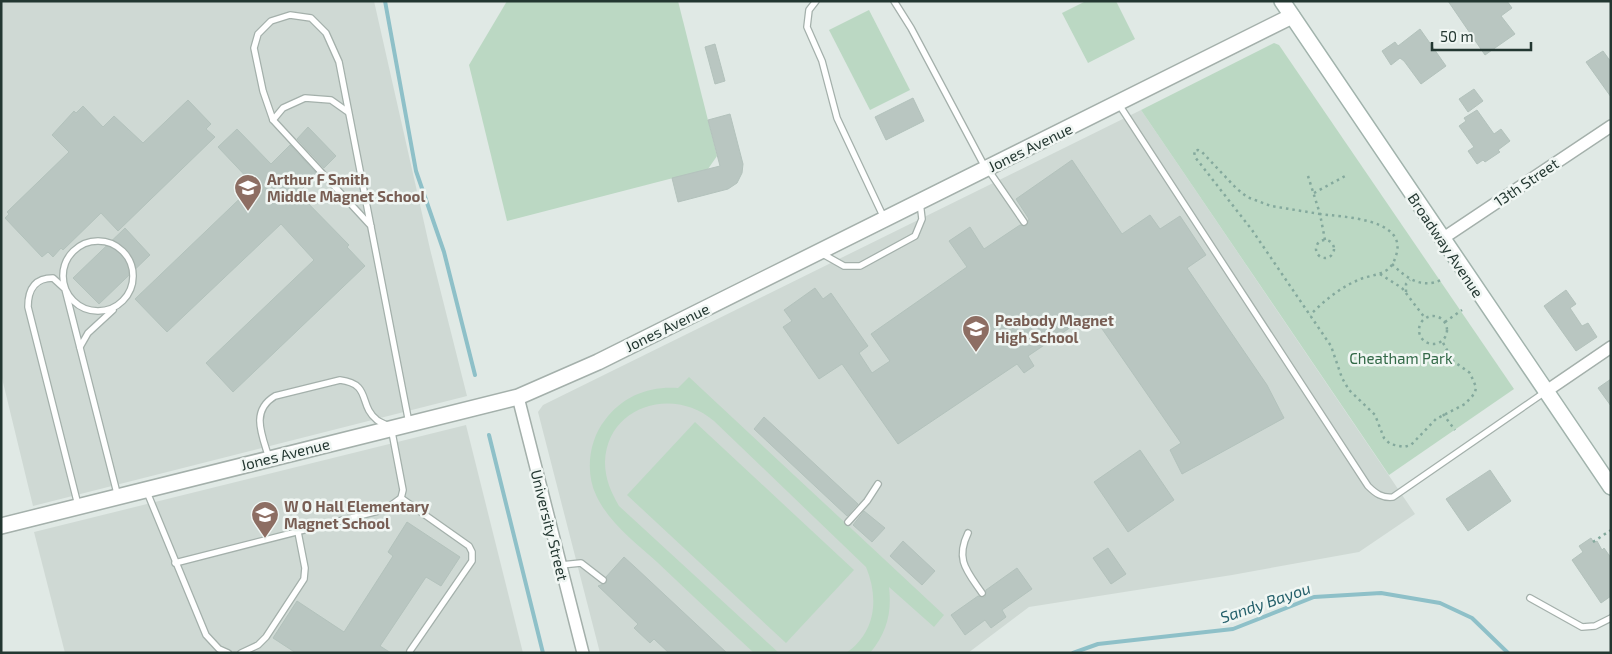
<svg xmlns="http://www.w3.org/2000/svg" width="1612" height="654" font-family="'Exo 2',sans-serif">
	<rect width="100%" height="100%" fill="#e0e9e5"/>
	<g fill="#cfd9d4">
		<path d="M1,1H374L430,249L467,396L33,506L1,374Z"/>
		<path d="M1141,110L1415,514L1359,552L1232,575L1029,607L968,653H600L538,412L543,405Z"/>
		<path d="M466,425L523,653H65L34,532Z"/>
	</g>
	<g fill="#bbd8c3">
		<path d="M507,1H678L717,156L708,169L507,221L469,65Z"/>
		<path d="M1086,1H1116L1135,39L1088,63L1062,13Z"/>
		<path d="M869,10L910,90L870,110L829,30Z"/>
		<path d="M1274,43L1279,45L1514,389L1389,475L1141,110Z"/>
		<path d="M689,377L944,615L934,627L889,587C892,612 887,633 870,653H846C876,633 879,598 866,567L714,421C674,386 607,405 605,462C605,479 611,492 619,506L779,653H754C721,623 689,592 657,562C635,542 609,523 596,495C585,472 589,440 605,420C623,396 649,386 678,388Z"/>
		<path d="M695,422L854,570L786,643L627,495Z"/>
	</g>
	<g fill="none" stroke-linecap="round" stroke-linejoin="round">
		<g stroke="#8ec0c8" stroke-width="4">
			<path d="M385,1L416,171L444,252L475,375"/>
			<path d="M489,435L543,653"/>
			<path d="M1073,653L1098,644L1233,629L1314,597L1381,593L1440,603L1472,618L1508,653"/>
		</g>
	</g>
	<g fill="#b9c6c1" stroke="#b3c2bc">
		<path d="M1448,1H1507L1512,8L1501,16L1515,34L1485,55Z"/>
		<path d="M1420,29L1446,66L1421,84L1404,61L1400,58L1391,65L1382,51L1395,42L1398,46Z"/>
		<path d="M715,44L725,81L715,84L705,47Z"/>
		<path d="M1603,51L1611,62V97L1586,62Z"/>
		<path d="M1474,89L1483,101L1468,112L1459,99Z"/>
		<path d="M913,98L924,121L886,140L875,117Z"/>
		<path d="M188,100L211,124L206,129L215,137L118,231L101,213L63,250L61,248L53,257L48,252L42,257L5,218L9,214L7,212L69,152L52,135L74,111L76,113L83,106L103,127L114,116L143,143Z"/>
		<path d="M1477,110L1494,134L1501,129L1510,141L1498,150L1500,152L1485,162L1483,160L1477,164L1468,151L1474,147L1459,126L1466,121L1464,118Z"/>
		<path d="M730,114L743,164L742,173L737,183L728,189L678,202L672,178L720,166L708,120Z"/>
		<path d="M308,127L336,156L324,168L297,139Z"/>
		<path d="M237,129L271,164L290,145L317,174L298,193L349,245L347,247L365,266L233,392L206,363L314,260L281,224L167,332L135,299L254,185L218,147Z"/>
		<path d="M1072,160L1122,234L1150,215L1160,229L1180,216L1206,255L1187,268L1267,385L1284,418L1182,474L1170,450L1181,443L1098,323L1086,330L1080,321L1028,356L1034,366L1024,373L1017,364L898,444L842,364L819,379L783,327L792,321L784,310L815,288L823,299L831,293L868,346L859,353L872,373L890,361L871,334L967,267L949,241L970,227L984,249L1020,225L1026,226L1029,219L1016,199Z"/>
		<path d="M125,228L150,255L99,304L73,278Z"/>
		<path d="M1566,290L1576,304L1570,308L1582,326L1588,323L1597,337L1576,351L1544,306Z"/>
		<path d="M1611,379V406L1598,388Z"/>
		<path d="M764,417L858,504L847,516L754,429Z"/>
		<path d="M1140,450L1174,500L1128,532L1094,482Z"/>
		<path d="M1490,470L1511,501L1468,531L1446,499Z"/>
		<path d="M864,511L885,528L872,542L853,525Z"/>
		<path d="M407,522L460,557L441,586L426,577L380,646L391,653H296L273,638L297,601L344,632L393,556L388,552Z"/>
		<path d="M1591,538L1594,543L1597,541L1602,550L1604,548L1611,558V596L1601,603L1572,560L1583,552L1579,546Z"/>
		<path d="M903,541L935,571L922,585L890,556Z"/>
		<path d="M1108,548L1126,574L1111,584L1093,558Z"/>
		<path d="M624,557L635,567L727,653H669L654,639L650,643L634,628L638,624L598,586L606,583V577Z"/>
		<path d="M1017,568L1032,589L1002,610L1006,617L991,628L985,620L965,635L951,615L978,596L985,597L986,590Z"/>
	</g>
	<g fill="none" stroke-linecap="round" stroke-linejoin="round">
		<defs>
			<g id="service">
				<path d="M816,1L809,10L807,27L822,61L837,118L884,218"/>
				<path d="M894,1L911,28L986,169"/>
				<path d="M1118,103L1368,486C1376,494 1382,498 1393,497L1545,392"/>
				<path d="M273,120L283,108L305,98L331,100L348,112"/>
				<path d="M987,168L1024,222"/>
				<path d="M371,226L273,120L263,91L254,48L258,34L271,21L290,15L311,18L326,33L339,62L409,423"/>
				<circle cx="98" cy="276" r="35"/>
				<path d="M821,253L844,266H860L915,236L922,219L920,202"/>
				<path d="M80,347L88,333L113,310"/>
				<path d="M147,492L206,635L219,649L228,653"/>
				<path d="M401,498L469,546L472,552V561L410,651"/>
				<path d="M78,505L28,307C28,289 35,278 53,278L65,289L118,497"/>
				<path d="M848,522L867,501L878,484"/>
				<path d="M968,533C955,560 967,571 982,593"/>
				<path d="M175,563L386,509L401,498L403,490L391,427C387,425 381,423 377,420C358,405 372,384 340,380L275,396C250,411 262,435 269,458"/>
				<path d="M561,565L581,563L603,580"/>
				<path d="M1530,598L1582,627L1595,626L1611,618"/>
				<path d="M241,653L258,645L266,637L304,579L305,568L298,532"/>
			</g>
			<g id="minor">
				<path d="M1442,239L1611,126"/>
				<path d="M1545,392L1611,347"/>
				<path d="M518,397L583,653"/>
			</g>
			<path id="tertiary" d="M1,526L518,397L598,362L1292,16"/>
			<path id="secondary" d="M1282,1L1611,487"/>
		</defs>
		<use href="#service" stroke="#a4b0ab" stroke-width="8"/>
		<use href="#minor" stroke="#a4b0ab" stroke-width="14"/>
		<use href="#tertiary" stroke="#a4b0ab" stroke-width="18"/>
		<use href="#secondary" stroke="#a1b3ac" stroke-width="18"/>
		<g stroke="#84a99d" stroke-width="2.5" stroke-dasharray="2.5 4" stroke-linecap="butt">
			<path d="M1308,176L1320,214C1341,217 1404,218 1397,252C1395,260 1392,268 1385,271C1377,276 1365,276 1356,281C1338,289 1323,302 1310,315"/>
			<path d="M1314,193L1347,175"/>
			<circle cx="1325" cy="249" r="9"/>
			<path d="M1325,240L1320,214L1271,206L1247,197L1236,188L1202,152L1198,150L1194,151L1195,157L1252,230L1331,346L1342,378L1349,390L1375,415L1384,438L1390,444L1404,447L1411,445L1436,419L1465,404L1475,393L1476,387L1470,373L1453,361L1442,341"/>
			<path d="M1392,264C1406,278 1421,289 1441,280"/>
			<path d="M1380,274L1402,288L1425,318"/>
			<path d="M1406,292V284L1410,280"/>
			<circle cx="1433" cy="330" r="14"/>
			<path d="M1445,322L1462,310"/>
			<path d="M1443,414L1455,430"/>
			<path d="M1593,542L1611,530"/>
		</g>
		<use href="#service" stroke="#fff" stroke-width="5.5"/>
		<use href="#minor" stroke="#fff" stroke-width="11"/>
		<use href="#tertiary" stroke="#fff" stroke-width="15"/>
		<use href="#secondary" stroke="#fff" stroke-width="15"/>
	</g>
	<defs>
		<symbol id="school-pin" viewBox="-11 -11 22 30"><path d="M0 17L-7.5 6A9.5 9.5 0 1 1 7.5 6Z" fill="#8d6e63" stroke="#f0f6f3"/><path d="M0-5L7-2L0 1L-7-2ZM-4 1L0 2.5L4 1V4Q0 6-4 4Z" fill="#fff"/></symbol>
	</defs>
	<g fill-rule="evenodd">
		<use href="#school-pin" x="232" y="172" width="32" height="43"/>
		<use href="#school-pin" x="960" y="313" width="32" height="43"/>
		<use href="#school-pin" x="249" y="499" width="32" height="43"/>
	</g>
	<g text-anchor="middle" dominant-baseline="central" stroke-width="5" stroke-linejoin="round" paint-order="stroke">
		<g font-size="15" fill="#233731" stroke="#f0f6f3">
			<text transform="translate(1030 147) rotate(-26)">Jones Avenue</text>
			<text transform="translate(1526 182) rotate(-34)">13th Street</text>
			<text transform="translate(1446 245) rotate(56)">Broadway Avenue</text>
			<text transform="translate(667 327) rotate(-26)">Jones Avenue</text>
			<text transform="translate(285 454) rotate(-14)">Jones Avenue</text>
			<text transform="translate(550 525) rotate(76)">University Street</text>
		</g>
		<g font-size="15" font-weight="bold" fill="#785e54" stroke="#f0f6f3" text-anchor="start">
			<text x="267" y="179">Arthur F Smith<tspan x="267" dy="17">Middle Magnet School</tspan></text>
			<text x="995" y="320">Peabody Magnet<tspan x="995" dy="17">High School</tspan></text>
			<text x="284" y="506">W O Hall Elementary<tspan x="284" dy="17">Magnet School</tspan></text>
		</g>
		<g font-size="15" fill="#326947" stroke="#f0f6f3">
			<text x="1401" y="358">Cheatham Park</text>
		</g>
		<g font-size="16" font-style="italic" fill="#25606b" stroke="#f0f6f3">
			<text transform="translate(1265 602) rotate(-19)">Sandy Bayou</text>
		</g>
	</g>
	<rect width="1612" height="654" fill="none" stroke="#233731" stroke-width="5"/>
	<path d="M1432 42v8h99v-8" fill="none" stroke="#233731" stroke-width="2.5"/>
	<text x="1440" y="42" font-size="15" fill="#233731" stroke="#f0f6f3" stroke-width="4" paint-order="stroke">50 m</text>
</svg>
